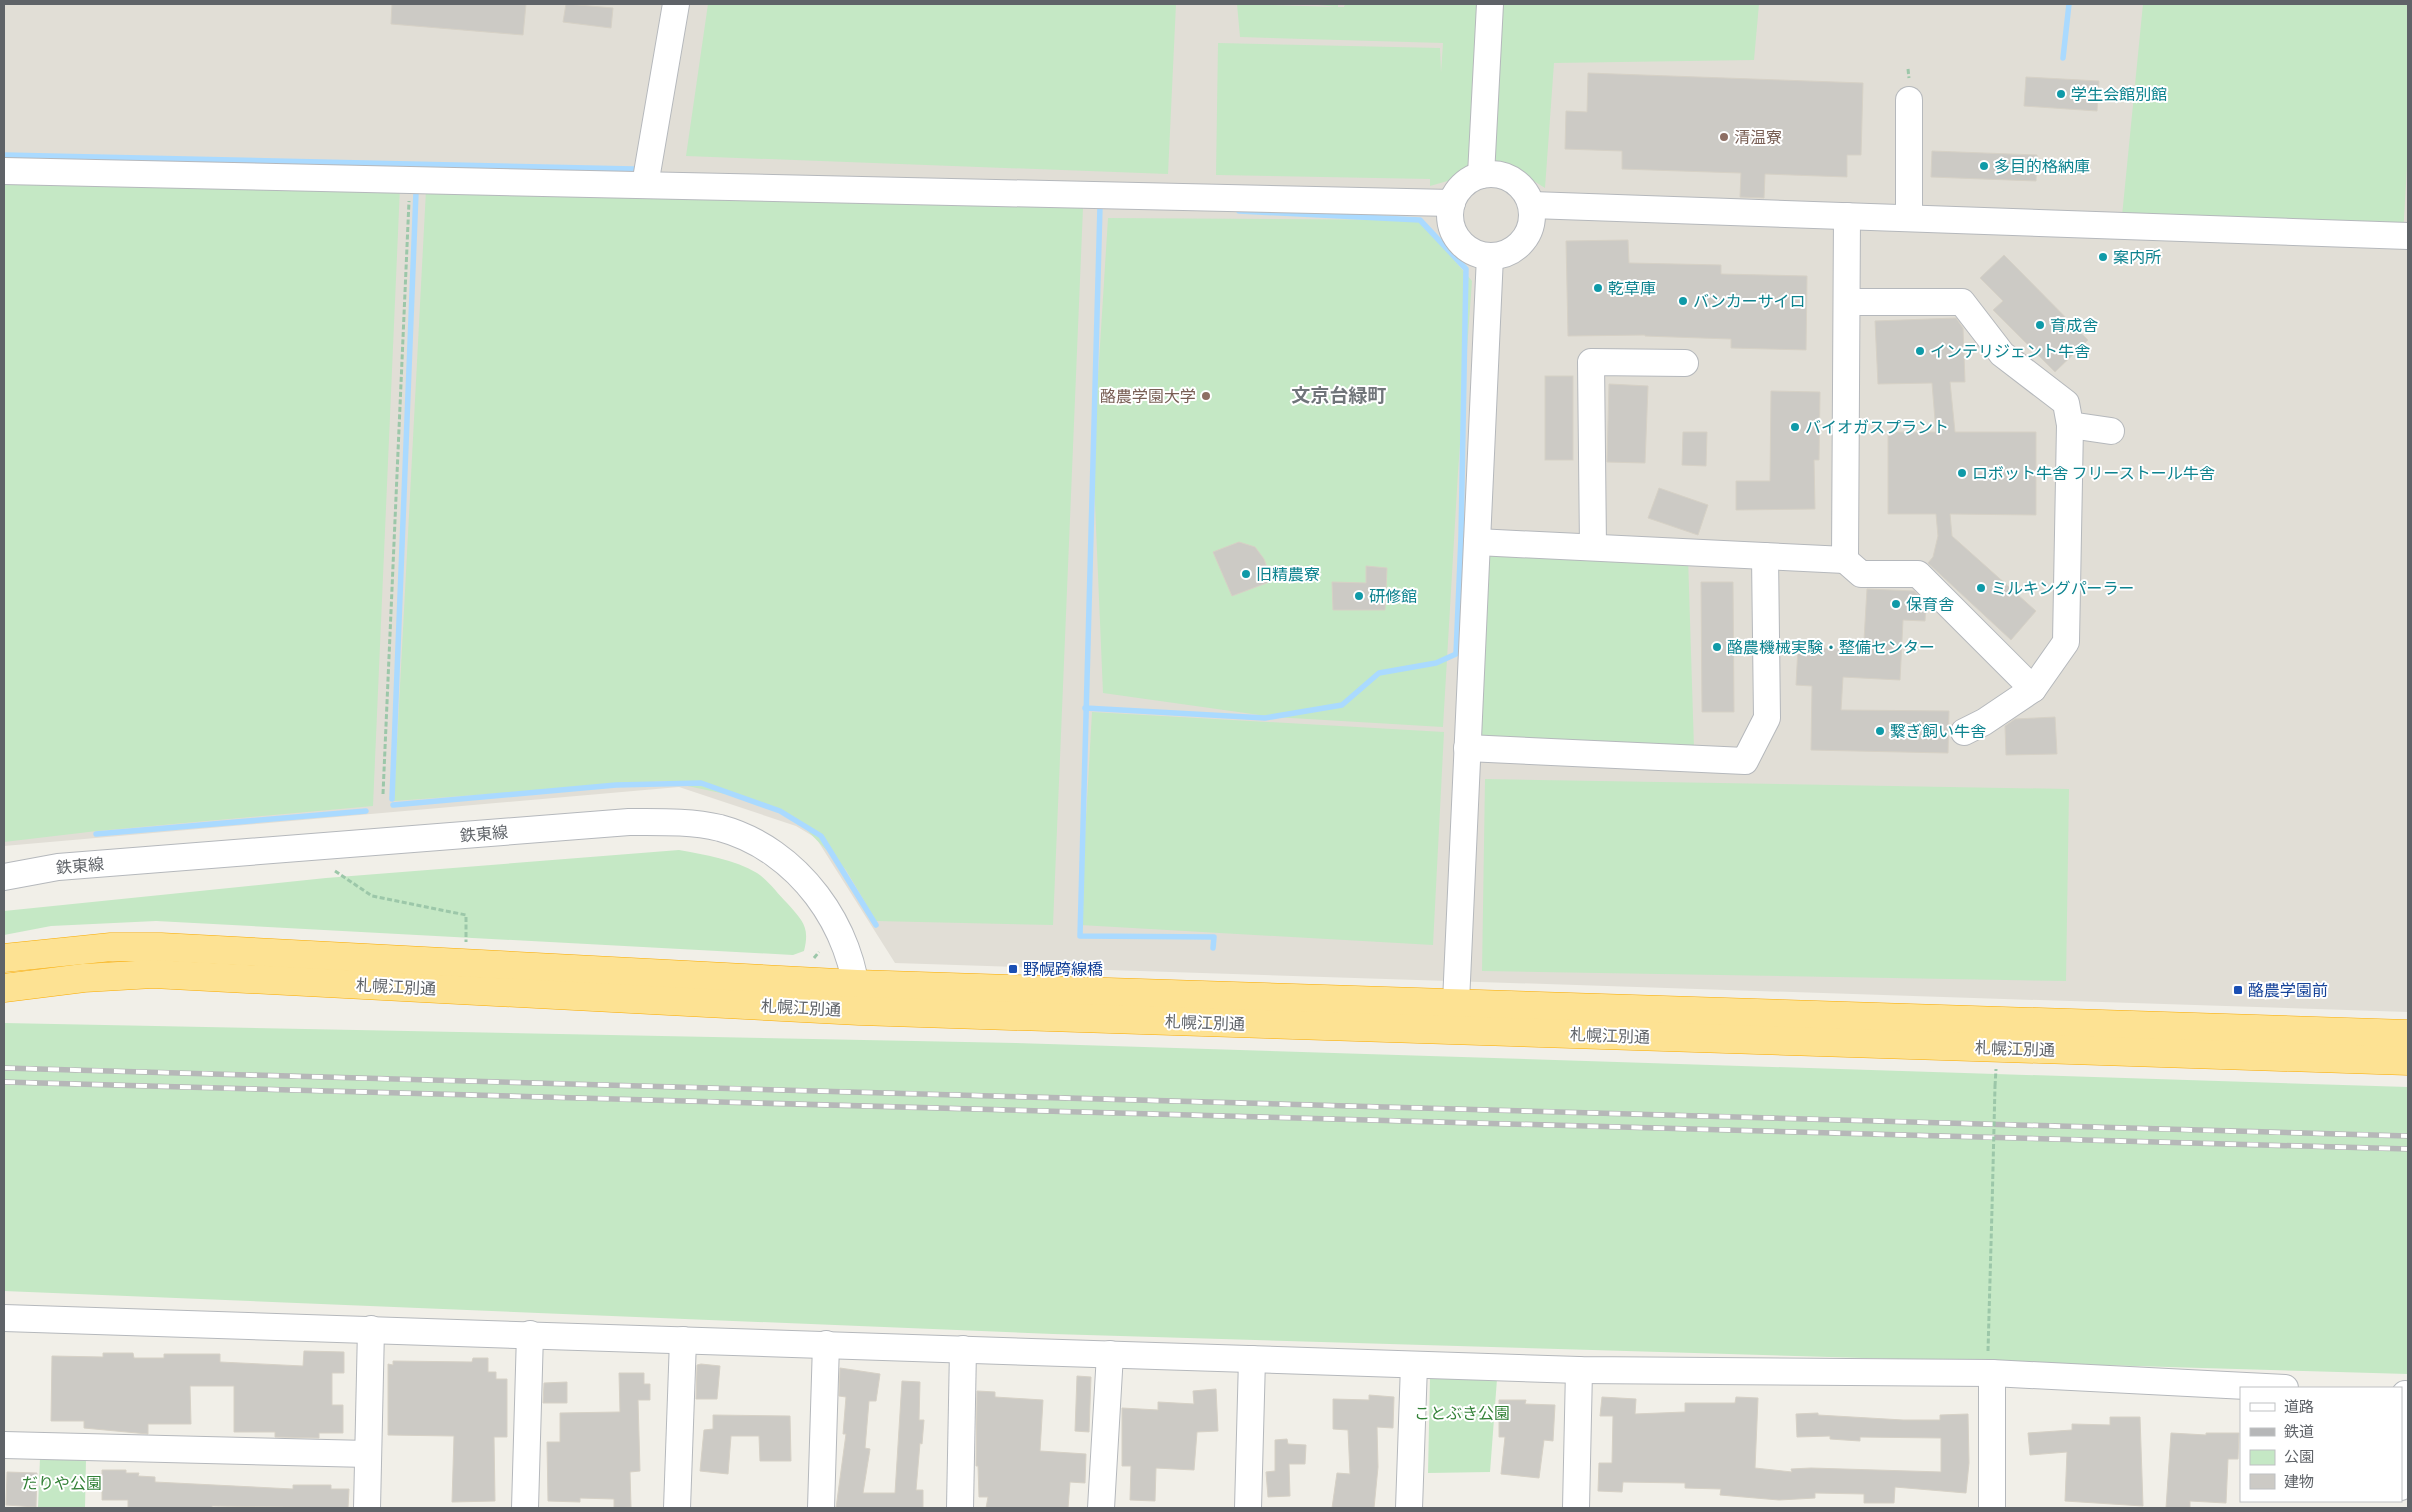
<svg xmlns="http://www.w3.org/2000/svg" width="2412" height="1512" font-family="Cabin,'Noto Sans JP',sans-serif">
	<rect width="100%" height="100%" fill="#f1efe8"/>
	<path fill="#e1ded6" d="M4,4H2408V1012L895,963L816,838L796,826L679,787L4,846Z"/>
	<g fill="#c5e8c5">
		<path d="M708,4H1176L1168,174L686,156Z"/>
		<path d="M1237,4L1337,7L1309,4H1338V7H1344L1345,4H1759L1754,60L1554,63L1545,188L1507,164L1430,186V179L1216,175L1218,43L1440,48L1441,73L1443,43L1240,37Z"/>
		<path d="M2143,4H2408V149L2403,236L2121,226Z"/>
		<path d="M4,172L400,187L373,806L97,831L4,842Z"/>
		<path d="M426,190L1083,208L1053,925L876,921L846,870L795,818L749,799L664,781L394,801Z"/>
		<path d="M1108,218L1420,220L1472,281L1458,472L1443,727L1274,717L1103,693L1093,457Z"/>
		<path d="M1490,556L1688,557L1694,749L1478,742Z"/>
		<path d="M1092,712L1444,732L1433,945L1080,925Z"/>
		<path d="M1485,779L2069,789L2066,981L1482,971Z"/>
		<path d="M679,850C705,855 734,859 757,873C768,880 778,894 787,903C803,921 810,927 804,951L793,955L156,921L51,926L4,935V911L326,878Z"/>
		<path d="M4,1023L1016,1043L2408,1087V1374L1053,1334L4,1291Z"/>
		<path d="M1430,1378L1497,1379L1490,1472L1428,1473Z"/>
		<path d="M40,1458L86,1459L85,1508H38Z"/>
	</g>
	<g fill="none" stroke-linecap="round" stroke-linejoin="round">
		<g stroke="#aadaff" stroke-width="5.5">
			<path d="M2063,58L2069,4"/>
			<path d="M4,155L634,169"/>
			<path d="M1100,206L1080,936L1214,937L1213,948"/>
			<path d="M1085,708L1265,718L1342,705L1379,673L1436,663L1456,654L1461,537L1466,269L1420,220L1239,211"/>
			<path d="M392,799L416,192L420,188"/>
			<path d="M393,805L616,785L701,783L780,811L821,836L876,925"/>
			<path d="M96,834L366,811"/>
		</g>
	</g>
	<g fill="#cccac5" stroke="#d6d1c6">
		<path d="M392,4H526L523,35L391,24Z"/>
		<path d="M566,4L613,8L611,28L563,22Z"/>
		<path d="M1588,73L1863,83L1861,155H1847V177L1765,174L1764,198L1740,197L1741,173L1622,169V151L1565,149L1566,111L1587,112Z"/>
		<path d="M2026,77L2099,81L2097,111L2024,106Z"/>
		<path d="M1932,151L2037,155L2036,181L1931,177Z"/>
		<path d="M1628,240L1629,263L1721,265V274L1807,276L1806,350L1731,348V339L1645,336V335L1568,336L1566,241Z"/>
		<path d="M2004,255L2088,340L2055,372L1993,310L2003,301L1980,278Z"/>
		<path d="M1956,318L1963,328L1965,382H1950L1955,432H2036V515L1950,514L1952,536L2036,611L2011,640L1928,563L1933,557L1938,536L1936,514H1888V432H1936L1932,383L1878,384L1875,321Z"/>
		<rect x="1545" y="376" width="28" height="84"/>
		<path d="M1609,384L1648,386L1645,463L1607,462Z"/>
		<path d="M1771,391L1820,392L1819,460H1814L1815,509L1736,510V481H1770Z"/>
		<path d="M1683,432H1707L1706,466L1682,465Z"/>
		<path d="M1659,488L1708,505L1698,535L1648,518Z"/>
		<path d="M1239,542L1255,547L1264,559L1272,581L1232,596L1213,552Z"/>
		<path d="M1366,566L1387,568L1385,610H1333L1332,582L1366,583Z"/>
		<path d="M1701,582H1733L1734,712H1702Z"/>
		<path d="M1867,589L1914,591L1926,603L1925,621L1903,620L1900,680L1843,677L1841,710L1949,711L1948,753L1811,750L1812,686L1796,685L1798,647L1855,650V640H1864Z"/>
		<path d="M2055,717L2057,754L2006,755L2005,726L2015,719Z"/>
		<path d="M304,1351L344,1352V1373H332V1405H343V1433H319V1438L275,1437V1432H234V1386H190L191,1424H148V1434L84,1428V1421H51L52,1356L103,1357V1353H133L134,1358H164V1354H220V1362L303,1366Z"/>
		<path d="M473,1358H488V1372H496V1379H507V1437H494L495,1501L452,1502L454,1436L388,1435V1364L393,1365V1361L472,1362Z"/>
		<path d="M701,1364L720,1366L717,1399H696L697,1365Z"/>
		<path d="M840,1368L880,1374L876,1401H869L865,1448L870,1449L863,1493H895L902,1381L920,1382L919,1420H924L922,1444L920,1443L916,1490H923V1508H836L846,1434H843L846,1397L839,1396Z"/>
		<path d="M619,1373H644V1384H650V1400H638L640,1471L630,1472L631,1507L614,1508V1499L580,1498V1502L548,1501L547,1442H560V1413L620,1412Z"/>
		<path d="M1077,1376L1091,1377L1089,1432L1075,1431Z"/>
		<path d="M567,1382V1403H543L544,1383Z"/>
		<path d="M1216,1389L1218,1431L1197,1432L1194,1470L1156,1468L1155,1501L1130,1500L1131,1466H1122V1408L1158,1410V1402L1194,1404L1193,1391Z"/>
		<path d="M977,1391L995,1392V1397L1043,1400L1040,1451L1086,1454L1085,1483L1070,1482L1068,1508H986L988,1497H979L978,1466H976Z"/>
		<path d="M1369,1395L1394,1397L1393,1428L1377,1427L1378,1467L1374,1508H1332L1337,1473L1350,1474L1348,1430L1333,1429V1399L1369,1400Z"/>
		<path d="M1602,1397L1636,1399L1635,1414L1685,1412V1403H1735L1736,1397L1758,1398L1755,1468L1792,1472L1791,1469L1811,1468L1941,1472V1438L1860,1437V1441L1830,1439V1436L1797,1437L1796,1414L1818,1413V1415L1903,1420H1940V1415L1968,1414L1969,1463L1966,1493L1895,1487L1894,1503H1864V1494L1815,1493V1498L1779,1500L1720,1495L1721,1489L1685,1488V1483L1623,1482L1622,1492L1598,1491L1599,1463H1612L1613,1416H1600Z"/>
		<path d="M1499,1400H1526L1525,1404L1555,1405L1553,1441L1544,1440L1539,1478L1501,1474L1505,1437H1499Z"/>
		<path d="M713,1415L790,1416L791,1461H760L759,1436H731L728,1474L700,1471L704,1430L713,1429Z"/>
		<path d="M2110,1417H2140L2143,1506L2065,1501L2067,1452L2030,1455L2028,1433L2072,1430V1424L2110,1425Z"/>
		<path d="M2171,1433L2206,1435V1433H2239L2238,1459H2228L2226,1503L2190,1501V1508H2166Z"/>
		<path d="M1287,1439L1288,1444L1306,1445L1305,1464H1289L1290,1496L1268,1497L1266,1472L1275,1471V1440Z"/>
		<path d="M102,1470H126V1473H139L138,1476L155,1477V1482L293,1489V1485H331V1489H349L348,1508L212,1506V1508H128V1500H102Z"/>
		<path d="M7,1472L37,1473L36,1507L6,1505Z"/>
	</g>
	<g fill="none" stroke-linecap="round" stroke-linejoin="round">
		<defs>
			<g id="minor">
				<path d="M4,171L1452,203"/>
				<circle cx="1491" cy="215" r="41"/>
				<path d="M1481,175L1490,4"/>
				<path d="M645,185L676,4"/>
				<path d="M1532,205L2408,236"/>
				<path d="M1909,218V100"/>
				<path d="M2070,425L2111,431"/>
				<path d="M1477,542L1845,560L1847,216"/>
				<path d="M1593,547L1591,362L1685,363"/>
				<path d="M1845,560L1861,574H1918L2033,689L2066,642L2070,425L2066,403L2002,354L1962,302H1847"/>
				<path d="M1964,732L1984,722L2033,689"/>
				<path d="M1467,748L1745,761L1767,718L1765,556"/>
				<path d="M4,877L58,867L629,822C660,822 691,821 720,828C798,849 854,927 858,1006"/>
				<path d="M1455,1024L1490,256"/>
				<path d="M4,1318L1579,1370L1992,1373L2285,1388"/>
				<path d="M1992,1373V1508"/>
				<path d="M4,1445L368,1454"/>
				<path d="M2401,1487L2405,1394"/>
				<path d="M367,1508L371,1329"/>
				<path d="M525,1508L530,1334"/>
				<path d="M677,1508L683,1340"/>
				<path d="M821,1508L826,1344"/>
				<path d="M960,1508L963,1349"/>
				<path d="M1101,1508L1110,1354"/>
				<path d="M1248,1508L1252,1359"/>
				<path d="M1409,1508L1414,1365"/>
				<path d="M1576,1508L1579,1370"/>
			</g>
			<g id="highway">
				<path d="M4,958L111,947H161L857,984L2408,1034"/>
				<path d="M4,988L84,978L153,974L859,1011L2408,1061"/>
			</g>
		</defs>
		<use href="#minor" stroke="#b5b8bc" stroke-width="28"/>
		<use href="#highway" stroke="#f9ab00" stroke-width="29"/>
		<g stroke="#9cc7a9" stroke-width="3" stroke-dasharray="5 2.5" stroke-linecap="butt">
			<path d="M1908,69L1909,78"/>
			<path d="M383,794L409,201"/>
			<path d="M335,871L372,896L466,915V942"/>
			<path d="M814,958L819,952"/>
			<path d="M1995,1086L1996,1069"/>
			<path d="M1988,1351L1992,1209"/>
		</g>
		<use href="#minor" stroke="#fff" stroke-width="26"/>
		<use href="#highway" stroke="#fde293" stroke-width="28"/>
		<defs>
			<g id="rail">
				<path d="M4,1068L2408,1136"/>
				<path d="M4,1082L2408,1149"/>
			</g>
		</defs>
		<use href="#rail" stroke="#b6b7b8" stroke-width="5.5"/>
		<use href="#rail" stroke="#fff" stroke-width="4" stroke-dasharray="11" stroke-linecap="butt"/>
		<path stroke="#9cc7a9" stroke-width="3" stroke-dasharray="5 2.5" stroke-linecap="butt" d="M1992,1209L1995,1086"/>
	</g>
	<g fill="#0f9aa8" stroke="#fff" stroke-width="2">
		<circle cx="2061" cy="94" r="5"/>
		<circle cx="1984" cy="166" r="5"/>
		<circle cx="2103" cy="257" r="5"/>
		<circle cx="1598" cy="288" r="5"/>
		<circle cx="1683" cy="301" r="5"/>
		<circle cx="2040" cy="325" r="5"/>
		<circle cx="1920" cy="351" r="5"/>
		<circle cx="1795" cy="427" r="5"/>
		<circle cx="1962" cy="473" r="5"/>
		<circle cx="1246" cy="574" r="5"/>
		<circle cx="1981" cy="588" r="5"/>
		<circle cx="1359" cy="596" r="5"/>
		<circle cx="1896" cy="604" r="5"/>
		<circle cx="1717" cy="647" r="5"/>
		<circle cx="1880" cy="731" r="5"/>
	</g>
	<g fill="#8d6e63" stroke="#fff" stroke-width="2">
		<circle cx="1724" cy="137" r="5"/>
		<circle cx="1206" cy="396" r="5"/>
	</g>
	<g fill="#1a4fb4" stroke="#fff" stroke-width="2">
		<rect x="1008" y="964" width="10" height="10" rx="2.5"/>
		<rect x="2233" y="985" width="10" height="10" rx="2.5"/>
	</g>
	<g text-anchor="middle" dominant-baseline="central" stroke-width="4" stroke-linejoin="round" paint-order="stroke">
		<g font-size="16" fill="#0d838f" stroke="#fff" text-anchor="start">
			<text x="2071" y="94">学生会館別館</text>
			<text x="1994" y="166">多目的格納庫</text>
			<text x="2113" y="257">案内所</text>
			<text x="1608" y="288">乾草庫</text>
			<text x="1693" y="301">バンカーサイロ</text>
			<text x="2050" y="325">育成舎</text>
			<text x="1930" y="351">インテリジェント牛舎</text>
			<text x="1805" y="427">バイオガスプラント</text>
			<text x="1972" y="473">ロボット牛舎 フリーストール牛舎</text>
			<text x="1256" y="574">旧精農寮</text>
			<text x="1991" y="588">ミルキングパーラー</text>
			<text x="1369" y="596">研修館</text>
			<text x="1906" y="604">保育舎</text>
			<text x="1727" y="647">酪農機械実験・整備センター</text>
			<text x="1890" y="731">繋ぎ飼い牛舎</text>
		</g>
		<g font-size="16" fill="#785e54" stroke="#fff" text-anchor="start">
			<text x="1734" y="137">清温寮</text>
			<text x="1196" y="396" text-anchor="end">酪農学園大学</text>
		</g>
		<g font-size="16" fill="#5f6368" stroke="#fff">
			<text transform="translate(484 834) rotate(-5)">鉄東線</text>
			<text transform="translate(80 866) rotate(-5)">鉄東線</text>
			<text transform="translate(396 987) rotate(3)">札幌江別通</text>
			<text transform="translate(801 1008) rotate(3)">札幌江別通</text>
			<text transform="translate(1205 1023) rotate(2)">札幌江別通</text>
			<text transform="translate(1610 1036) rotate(2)">札幌江別通</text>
			<text transform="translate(2015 1049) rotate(2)">札幌江別通</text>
		</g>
		<g font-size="16" fill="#164399" stroke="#fff" text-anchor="start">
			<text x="1023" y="969">野幌跨線橋</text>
			<text x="2248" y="990">酪農学園前</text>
		</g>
		<g font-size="16" fill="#348238" stroke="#fff">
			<text x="1462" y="1413">ことぶき公園</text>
			<text x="62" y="1483">だりや公園</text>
		</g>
		<g font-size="19" font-weight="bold" fill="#70757a" stroke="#fff">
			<text x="1339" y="395">文京台緑町</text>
		</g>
	</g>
	<rect width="2412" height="1512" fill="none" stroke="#5f6368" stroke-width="10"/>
	<rect x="2240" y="1387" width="162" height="115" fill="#ffffff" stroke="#bfc1c3"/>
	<rect x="2250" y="1403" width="25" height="8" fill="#ffffff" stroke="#bfc1c3"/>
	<text x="2284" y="1412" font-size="15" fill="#5f6368">道路</text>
	<rect x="2250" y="1428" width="25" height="8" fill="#b6b7b8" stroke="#bfc1c3"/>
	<text x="2284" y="1437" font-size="15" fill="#5f6368">鉄道</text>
	<rect x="2250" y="1450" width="25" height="15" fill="#c5e8c5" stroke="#bfc1c3"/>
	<text x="2284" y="1462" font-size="15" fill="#5f6368">公園</text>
	<rect x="2250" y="1474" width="25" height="15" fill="#cccac5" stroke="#bfc1c3"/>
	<text x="2284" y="1487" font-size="15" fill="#5f6368">建物</text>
</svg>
